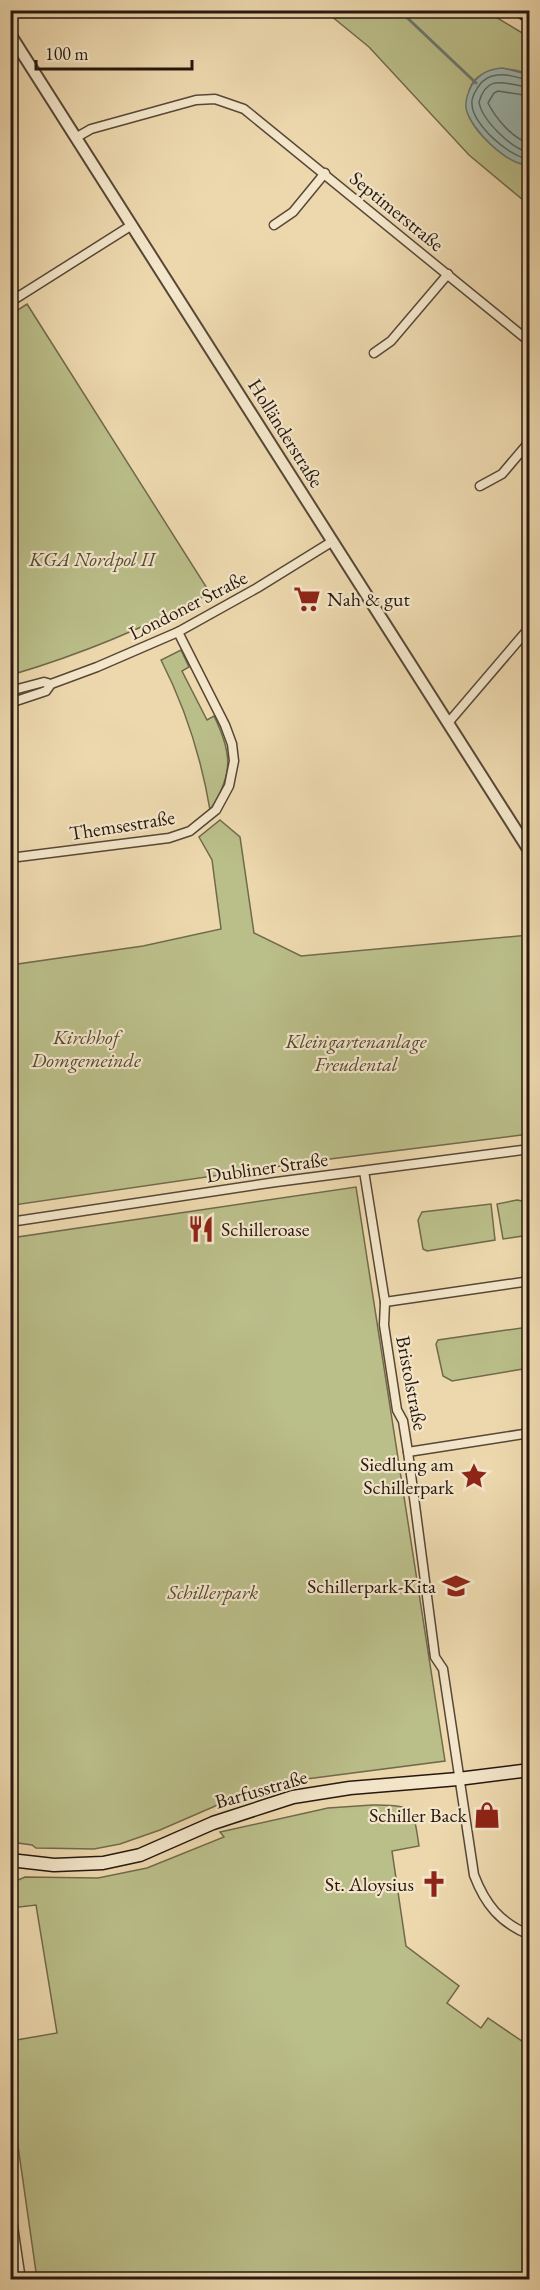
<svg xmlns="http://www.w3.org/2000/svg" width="540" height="2290" font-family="'EB Garamond',serif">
	<rect width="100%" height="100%" fill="#edd8ae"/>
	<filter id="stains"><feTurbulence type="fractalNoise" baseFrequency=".00333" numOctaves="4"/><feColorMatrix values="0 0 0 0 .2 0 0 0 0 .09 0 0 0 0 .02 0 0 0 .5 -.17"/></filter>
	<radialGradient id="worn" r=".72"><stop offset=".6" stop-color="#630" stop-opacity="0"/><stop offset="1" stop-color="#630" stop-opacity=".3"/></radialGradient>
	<g fill="#babe89" stroke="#706a4c" stroke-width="1.5">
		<path d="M325,11H486L529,37V75C507,64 469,67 468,99C467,103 466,109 468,113C474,133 509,165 529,165V205L469,155L369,47Z"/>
		<path d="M27,304L210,593C147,627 79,655 11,675L10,315Z"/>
		<path d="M181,650L189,667L182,671L207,720L214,716C232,753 234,774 210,810C201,756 186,709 161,660Z"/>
		<path d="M220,820L240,837L254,933L301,956L529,935V1134L322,1160L14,1205L10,1187L11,965L143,946L221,929L212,860L199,837Z"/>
		<path d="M356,1187L445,1761L291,1781L229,1800L160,1830L120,1844L94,1849L36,1848L32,1845L11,1842V1238Z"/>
		<path d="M517,1200L522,1201L529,1220V1235L503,1239L497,1204Z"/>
		<path d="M491,1204L495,1240L427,1251L423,1249L418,1220L422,1212Z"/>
		<path d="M528,1327L529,1368L452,1381L443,1376L436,1344L438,1340Z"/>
		<path d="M372,1805C413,1806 413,1804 419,1846L392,1851L406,1946L459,1986L447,2003L481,2028L488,2018L529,2046V2267L512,2280L37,2279L11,2097V2041L57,2033L36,1905L11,1908V1883L25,1877L98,1878L147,1868L224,1837L220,1832L328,1808Z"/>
	</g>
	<path fill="#9bb8b3" stroke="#6d7871" stroke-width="1.5" d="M503,68L529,75V165C507,165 470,129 466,108C465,99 468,92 472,85C480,73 489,69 503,68Z"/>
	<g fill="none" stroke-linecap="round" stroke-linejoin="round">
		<g stroke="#616861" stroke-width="1.5">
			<path d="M530,80C519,79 509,73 497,75C489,76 483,79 478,87C475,92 471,97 472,104C472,124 510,158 530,159"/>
			<path d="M530,87C508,86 488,71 479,102C482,120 512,150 530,152"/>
			<path d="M530,96L498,91L494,93L488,103C495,117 513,140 530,143"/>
		</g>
		<path stroke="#6d7871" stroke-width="3" d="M399,10L476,83"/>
		<defs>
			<g id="minor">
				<path d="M77,137L91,129L196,100L215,99L244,109L530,342"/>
				<path d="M274,225L293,212L325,173"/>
				<path d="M10,302L132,225"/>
				<path d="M374,353L391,341L448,274"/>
				<path d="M480,486L502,474L530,441"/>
				<path d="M10,691L44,682L51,684"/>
				<path d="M10,703L46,691L51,684L97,667L178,632L257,588L333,541"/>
				<path d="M448,723L530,627"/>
				<path d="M10,858L169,838L190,831L216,810L229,786L234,761L232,744L225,725L178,632"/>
				<path d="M364,1171L385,1302L384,1325L397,1410L403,1421L408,1452L435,1657L443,1669L474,1875C485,1904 500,1923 530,1935"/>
				<path d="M10,1222L276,1182L530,1149"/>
				<path d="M385,1302L530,1281"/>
				<path d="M408,1452L530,1433"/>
				<path d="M10,2206L21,2280"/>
			</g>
			<path id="tertiary" d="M10,34L530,852"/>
			<g id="secondary">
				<path d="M519,10L530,17"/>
				<path d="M10,1860L54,1865L103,1863L140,1855L213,1823L293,1797L350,1788L458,1779L530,1770"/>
			</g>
		</defs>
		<use href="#minor" stroke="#584737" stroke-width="11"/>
		<use href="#tertiary" stroke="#584737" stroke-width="14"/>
		<use href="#secondary" stroke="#27170f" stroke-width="15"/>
		<use href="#minor" stroke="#f3e6ca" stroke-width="8"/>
		<use href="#tertiary" stroke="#f3e6ca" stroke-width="10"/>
		<use href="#secondary" stroke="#f3e6ca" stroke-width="12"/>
	</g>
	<defs>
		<symbol id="supermarket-bare" viewBox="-9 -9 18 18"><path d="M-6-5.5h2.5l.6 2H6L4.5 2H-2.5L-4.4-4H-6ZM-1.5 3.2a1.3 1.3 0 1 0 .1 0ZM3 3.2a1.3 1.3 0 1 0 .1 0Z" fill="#8f2418" stroke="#f3e6ca" stroke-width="2.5" paint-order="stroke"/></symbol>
		<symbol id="restaurant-bare" viewBox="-9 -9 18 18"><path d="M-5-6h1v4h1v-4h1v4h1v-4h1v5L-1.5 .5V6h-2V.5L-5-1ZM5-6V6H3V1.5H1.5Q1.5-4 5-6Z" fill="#8f2418" stroke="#f3e6ca" stroke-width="2.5" paint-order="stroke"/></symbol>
		<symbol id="sight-bare" viewBox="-9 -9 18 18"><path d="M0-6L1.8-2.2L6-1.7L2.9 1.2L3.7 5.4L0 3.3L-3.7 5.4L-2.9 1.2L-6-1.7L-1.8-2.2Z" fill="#8f2418" stroke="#f3e6ca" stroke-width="2.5" paint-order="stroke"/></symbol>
		<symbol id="school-bare" viewBox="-9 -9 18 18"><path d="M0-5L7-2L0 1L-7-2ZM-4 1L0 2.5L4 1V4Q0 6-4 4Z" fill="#8f2418" stroke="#f3e6ca" stroke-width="2.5" paint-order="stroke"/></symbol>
		<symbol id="shop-bare" viewBox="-9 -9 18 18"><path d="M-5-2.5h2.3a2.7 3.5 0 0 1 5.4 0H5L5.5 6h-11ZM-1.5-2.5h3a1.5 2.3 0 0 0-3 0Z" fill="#8f2418" stroke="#f3e6ca" stroke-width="2.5" paint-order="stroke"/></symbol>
		<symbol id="church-bare" viewBox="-9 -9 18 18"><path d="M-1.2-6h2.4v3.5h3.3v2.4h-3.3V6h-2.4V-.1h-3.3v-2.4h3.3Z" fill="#8f2418" stroke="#f3e6ca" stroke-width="2.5" paint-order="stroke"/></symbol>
	</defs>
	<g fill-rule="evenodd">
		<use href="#supermarket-bare" x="288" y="580" width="38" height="38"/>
		<use href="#restaurant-bare" x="182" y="1210" width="38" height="38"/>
		<use href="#sight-bare" x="455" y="1457" width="38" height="38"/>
		<use href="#school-bare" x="437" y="1567" width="38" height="38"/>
		<use href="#shop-bare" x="468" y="1796" width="38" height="38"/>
		<use href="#church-bare" x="415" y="1865" width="38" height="38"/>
	</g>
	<g text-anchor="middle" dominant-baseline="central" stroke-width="4.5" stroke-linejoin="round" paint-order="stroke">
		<g font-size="20" fill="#27170f" stroke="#f3e6ca">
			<text transform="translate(397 211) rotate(39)">Septimerstraße</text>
			<text transform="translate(286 433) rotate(58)">Holländerstraße</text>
			<text transform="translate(188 605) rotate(-27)">Londoner Straße</text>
			<text transform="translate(122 825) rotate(-9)">Themsestraße</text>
			<text transform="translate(267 1167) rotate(-8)">Dubliner Straße</text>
			<text transform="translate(412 1383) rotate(79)">Bristolstraße</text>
			<text transform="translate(261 1789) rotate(-16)">Barfusstraße</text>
		</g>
		<g font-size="20" font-style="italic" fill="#534934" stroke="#f3e6ca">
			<text x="92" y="559">KGA Nordpol II</text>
			<text x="86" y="1037">Kirchhof<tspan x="86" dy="23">Domgemeinde</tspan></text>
			<text x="356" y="1041">Kleingartenanlage<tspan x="356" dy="23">Freudental</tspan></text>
			<text x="213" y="1592">Schillerpark</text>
		</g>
		<g font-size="20" fill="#27170f" stroke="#f3e6ca" text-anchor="end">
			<text x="327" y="599" text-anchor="start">Nah &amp; gut</text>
			<text x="221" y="1229" text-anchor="start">Schilleroase</text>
			<text x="454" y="1464">Siedlung am<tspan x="454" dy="23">Schillerpark</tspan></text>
			<text x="436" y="1586">Schillerpark-Kita</text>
			<text x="467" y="1815">Schiller Back</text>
			<text x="414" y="1884">St. Aloysius</text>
		</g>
	</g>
	<rect width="540" height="2290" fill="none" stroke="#edd8ae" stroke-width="36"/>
	<rect x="12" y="12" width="516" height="2266" fill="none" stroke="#27170f" stroke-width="3"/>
	<rect x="18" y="18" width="504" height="2254" fill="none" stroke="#27170f" stroke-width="1.5"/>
	<path d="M36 60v9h156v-9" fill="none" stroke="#27170f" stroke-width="3"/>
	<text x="45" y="60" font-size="18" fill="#27170f" stroke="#f3e6ca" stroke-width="4.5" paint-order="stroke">100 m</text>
	<rect width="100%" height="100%" filter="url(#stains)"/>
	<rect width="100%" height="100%" fill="url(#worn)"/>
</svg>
